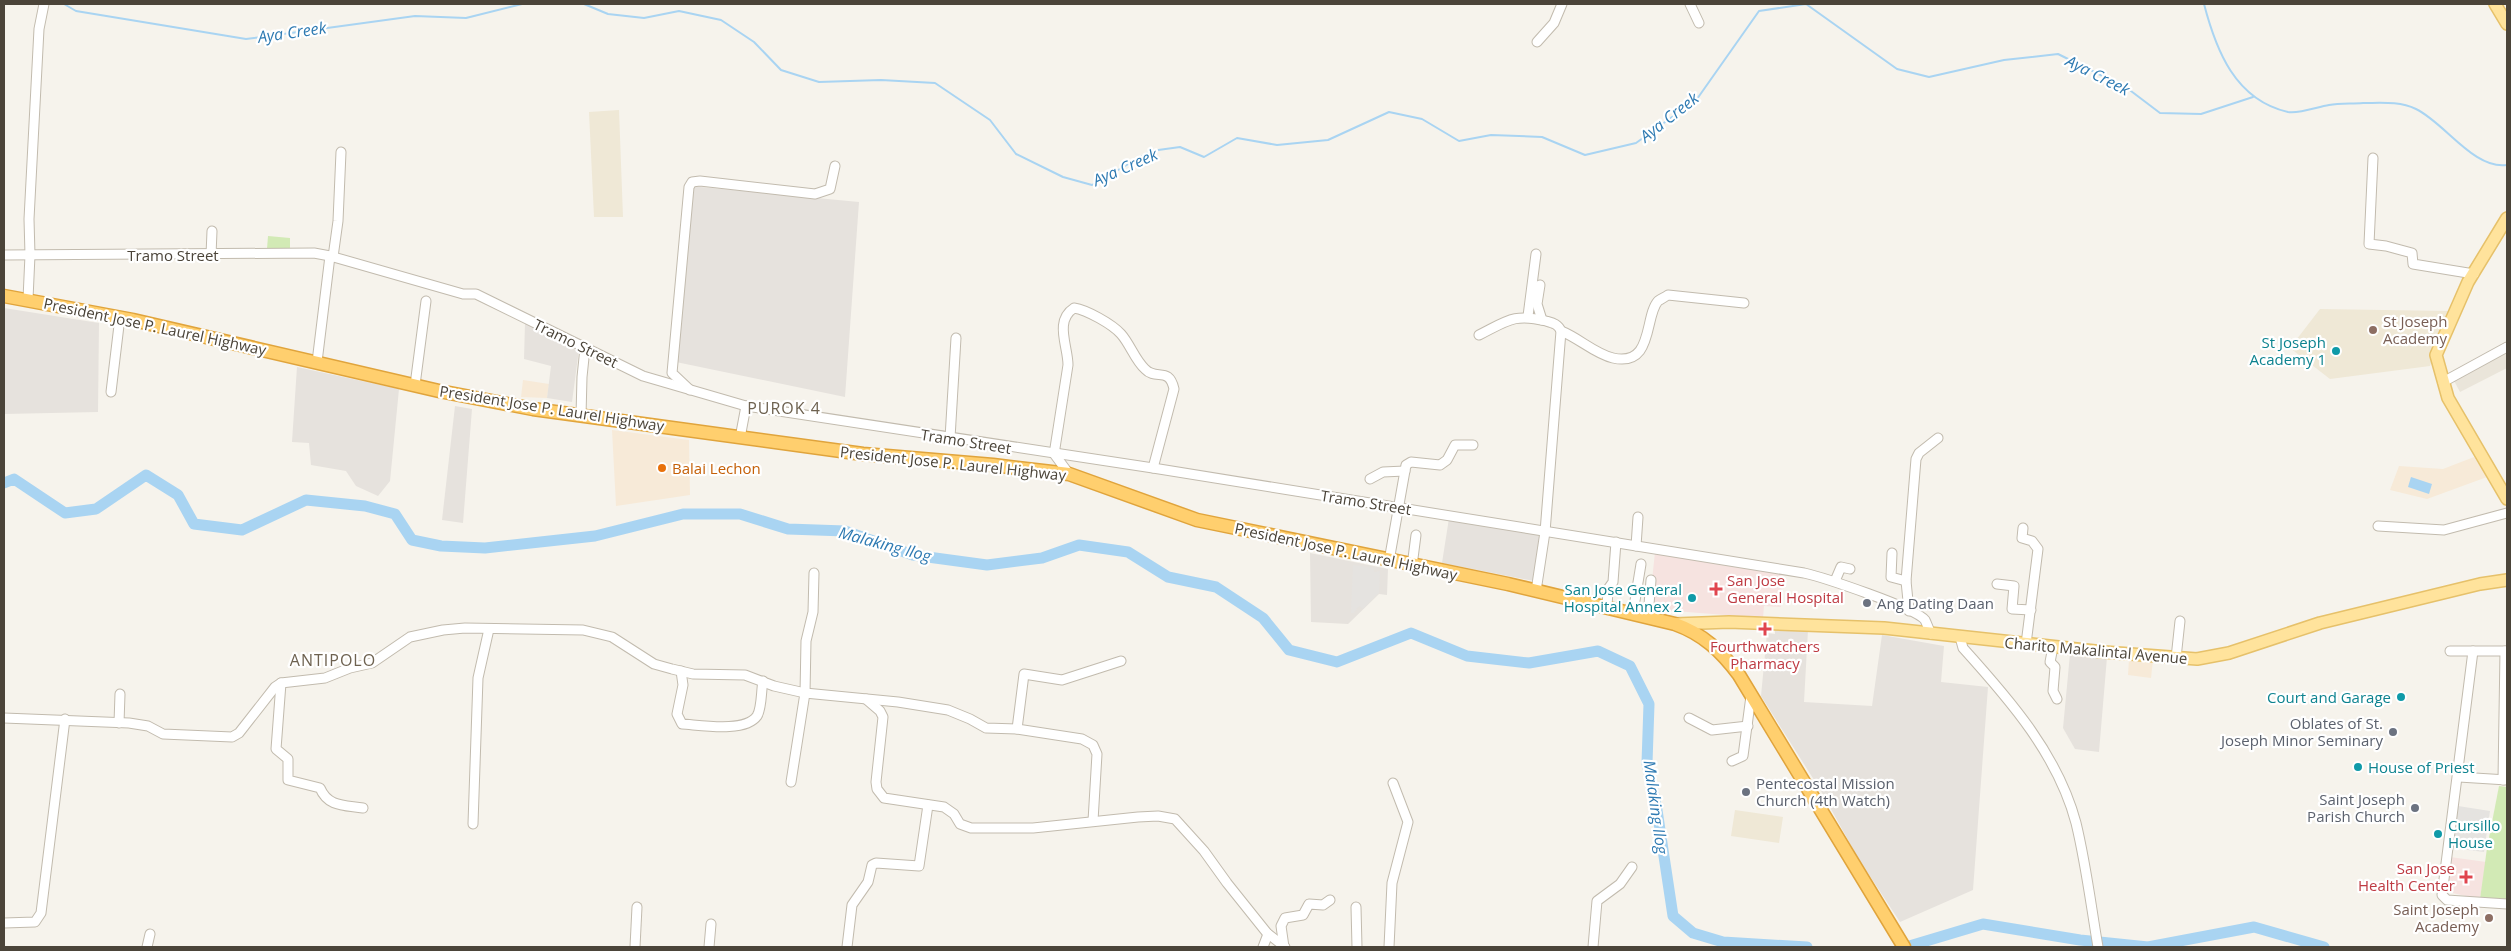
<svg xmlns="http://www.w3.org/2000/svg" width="2511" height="951" font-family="'Open Sans',sans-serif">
	<rect width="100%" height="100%" fill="#f6f3ec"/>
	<path fill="#eae5da" d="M2507,343V368L2460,392L2451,375Z"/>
	<g fill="#f7ead8">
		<path d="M523,380L549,384L547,398L521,397Z"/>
		<path d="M612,430L689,440L690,495L616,506Z"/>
		<path d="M2474,457L2487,477L2427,499L2390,490L2399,466L2443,469Z"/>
		<path d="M2129,659L2153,660L2151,678L2128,675Z"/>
	</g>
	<g fill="#e6e2dd">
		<path d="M690,186L859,202L845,397L676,362Z"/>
		<path d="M4,308L99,323L98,412L4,414Z"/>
		<path d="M525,323L579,349L572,402L547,398L551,366L524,359Z"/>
		<path d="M297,367L399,389L390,481L378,496L356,486L346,471L311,465L309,443L292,442Z"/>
		<path d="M455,406L472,409L463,523L442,520Z"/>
		<path d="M1449,518L1540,533L1534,581L1442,563Z"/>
		<path d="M1310,553L1388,569L1387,595L1379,594L1348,624L1311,622Z"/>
		<path d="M1775,628L1808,630L1804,702L1872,706L1882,635L1944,646L1941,682L1988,687L1973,890L1900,922L1858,858L1821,791L1761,696L1767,633L1775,634Z"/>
		<path d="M2070,654L2107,657L2099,752L2075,749L2063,728Z"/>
	</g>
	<g fill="#efe8d6">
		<path d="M619,110L623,217H594L589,112Z"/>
		<path d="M2320,309L2448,311L2430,366L2330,379L2290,348Z"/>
		<path d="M1735,810L1783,817L1779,843L1731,836Z"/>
	</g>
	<g fill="#f6e3e0">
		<path d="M1655,552L1782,571L1781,607L1764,606L1763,618L1649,609Z"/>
		<path d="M2450,857L2486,862L2480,899L2448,892Z"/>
	</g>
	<g fill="#d2eab5">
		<path d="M268,236L290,238V250L267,249Z"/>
		<path d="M2499,786L2507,787V900L2480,899L2487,848Z"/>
	</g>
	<g fill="#e5e3e0">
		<path d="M1353,565L1374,568V572L1380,571L1379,593L1363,609L1359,606L1354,613H1351Z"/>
		<path d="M2458,806L2490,811L2484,852L2451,848Z"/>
	</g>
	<path fill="#a9d4f2" d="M2411,477L2432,484L2429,494L2408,487Z"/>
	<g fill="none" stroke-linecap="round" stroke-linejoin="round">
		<g stroke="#a9d4f2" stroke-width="2">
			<path d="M64,4L76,11L246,39L415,16L466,18L522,4"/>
			<path d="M584,4L608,14L644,18L679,11L721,20L754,42L781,70L819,82L881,80L935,83L990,120L1016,154L1063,177L1092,185L1151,151L1180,147L1204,157L1237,138L1277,145L1328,140L1389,112L1422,119L1459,141L1491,135L1542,137L1585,155L1636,143L1697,99L1759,11L1806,4L1897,69L1929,77L2004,60L2058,54L2127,88L2160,113L2201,114L2253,97"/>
			<path d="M2204,4C2216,50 2235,100 2288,112C2299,114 2317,107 2329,105C2340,103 2352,104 2363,103C2381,103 2399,101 2416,109C2445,123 2474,170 2507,165"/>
		</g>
		<g stroke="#a9d4f2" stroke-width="11">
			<path d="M4,483L14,479L65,513L96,509L146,475L178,495L194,524L242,530L306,500L365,506L395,514L412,540L441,546L485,548L595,536L683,514H740L788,529L845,531L913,555L987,565L1042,558L1079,545L1128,552L1168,577L1216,587L1263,618L1289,650L1337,662L1411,633L1467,656L1529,663L1598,651L1630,666L1649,704L1647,763L1657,810L1673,916L1693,933L1723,942L1807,947"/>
			<path d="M1906,947L1983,924L2080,940L2148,947L2254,927L2324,947"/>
		</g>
		<defs>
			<g id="minor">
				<path d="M1690,4L1699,23"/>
				<path d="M1537,42L1554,23L1562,4"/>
				<path d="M2373,158L2369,244L2386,246L2412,253L2413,264L2474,274"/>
				<path d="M4,255L314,253L330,256L463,294H476L643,376L746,406L1153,468L1804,573C1822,577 1916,608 1925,620C1927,624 1929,630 1931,634"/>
				<path d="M211,255L212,231"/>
				<path d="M333,257L338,221L341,152"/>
				<path d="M1540,285L1537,304L1542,320"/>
				<path d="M28,299L30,255L29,219L39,29L44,4"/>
				<path d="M1528,316L1536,254"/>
				<path d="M1561,331C1579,338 1595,354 1613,358C1654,367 1644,317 1658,301C1661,299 1665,297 1668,295L1744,303"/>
				<path d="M1479,335C1507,321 1514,313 1546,321C1553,323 1558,324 1561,331L1545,532L1536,591"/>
				<path d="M317,362L330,256"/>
				<path d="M2443,382L2507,347"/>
				<path d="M415,385L426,301"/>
				<path d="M690,390L672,373L689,187L692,182L700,181L815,194L830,189L835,166"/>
				<path d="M111,392L120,317"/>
				<path d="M581,416L582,377L585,348"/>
				<path d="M740,438L746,406"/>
				<path d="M950,438L956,338"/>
				<path d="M1069,474L1055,455V448L1068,365C1068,346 1054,321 1074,308C1087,310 1112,324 1121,334C1130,344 1135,360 1145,369C1156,381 1169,366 1174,389L1153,468"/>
				<path d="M1370,479L1383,472L1405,471"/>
				<path d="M2378,526L2444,530L2507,513"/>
				<path d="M2023,528L2022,538L2032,541L2038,549L2026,644"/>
				<path d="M1636,546L1638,517"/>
				<path d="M1892,553L1891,577L1906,581"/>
				<path d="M1389,561L1406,465L1411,462L1440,465L1447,460L1455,445H1473"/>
				<path d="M1412,566L1416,535"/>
				<path d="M1835,581L1841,567L1850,569"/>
				<path d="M1997,584L2014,586L2012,609L2031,610"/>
				<path d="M1607,608L1608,589L1613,582L1616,542"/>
				<path d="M1909,611L1906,581L1916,459L1919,453L1938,438"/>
				<path d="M1633,613L1641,564"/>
				<path d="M1648,617L1651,580"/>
				<path d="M1960,637L1963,648C2010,700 2058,755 2076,823C2086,864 2091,906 2098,947"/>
				<path d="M2053,647L2050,662L2055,667L2053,691L2057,699"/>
				<path d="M2450,651H2507"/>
				<path d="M2473,651L2442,895L2447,900L2507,904"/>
				<path d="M2176,658L2180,621"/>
				<path d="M681,671L683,685L677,714L682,724C700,725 745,733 757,716C762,708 761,691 763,681"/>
				<path d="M281,683L276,749L288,759V780L320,788C328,807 344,805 363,808"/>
				<path d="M866,699L880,711L883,717L876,782L877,789L884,798L944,807L954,814L960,824L971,828H1033L1138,817L1158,816L1175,819L1204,851L1227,883L1267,933L1285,947"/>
				<path d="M4,718L129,723L148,726L163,734L232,737L239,733L275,687L281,683L325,678L350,668L372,663L410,637L443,630L465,628L583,630L612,637L654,664L672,669L693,674L745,675L774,686L805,693L898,702L948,710L970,719L986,728L1017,729L1082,739L1093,745L1097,754L1093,821"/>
				<path d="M1689,718L1712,730L1748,726"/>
				<path d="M119,723L120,694"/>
				<path d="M1017,729L1024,674L1062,680L1121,661"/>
				<path d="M1732,761L1743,756L1751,696"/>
				<path d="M2459,777L2507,780"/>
				<path d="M2503,780L2505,651"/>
				<path d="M791,782L805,693L806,641L813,612L814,573"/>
				<path d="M473,824L478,678L489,629"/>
				<path d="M1356,907L1357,947"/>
				<path d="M4,923L35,922L41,913L65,719"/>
				<path d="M147,947L150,934"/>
				<path d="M635,947L637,907"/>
				<path d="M709,947L711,924"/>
				<path d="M847,947L852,905L868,882L872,865L876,863L919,866L928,805"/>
				<path d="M1263,947L1268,934"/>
				<path d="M1284,947L1281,926L1285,918L1303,915L1309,904L1323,905L1330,900"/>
				<path d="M1389,947L1392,883L1408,822L1393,783"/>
				<path d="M1593,947L1597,901L1620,884L1632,867"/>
			</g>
			<g id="major">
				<path d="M2495,4L2507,24"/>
				<path d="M2507,218L2468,282L2436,355L2448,398L2507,499"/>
				<path d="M1675,624L1729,622L1884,628L2104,652L2197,659L2229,653L2320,623L2480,584L2507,580"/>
			</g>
			<path id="highway" d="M4,296L133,320L439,391L533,409L863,454L993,465L1069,474L1197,520L1508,584L1675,624C1703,634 1721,651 1739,675L1904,947"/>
		</defs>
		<use href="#minor" stroke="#c2bbae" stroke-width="11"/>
		<use href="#major" stroke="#e6c16a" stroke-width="14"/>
		<use href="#highway" stroke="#e0a43c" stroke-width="15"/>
		<use href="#minor" stroke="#fff" stroke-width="9"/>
		<use href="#major" stroke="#ffe39c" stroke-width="11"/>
		<use href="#highway" stroke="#ffcf6e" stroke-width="12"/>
	</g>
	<g fill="#8d6e63" stroke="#fff" stroke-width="2">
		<circle cx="2373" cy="330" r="5"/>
		<circle cx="2489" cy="918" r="5"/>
	</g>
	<g fill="#0f9aa8" stroke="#fff" stroke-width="2">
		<circle cx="2336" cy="351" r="5"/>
		<circle cx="1692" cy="598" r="5"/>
		<circle cx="2401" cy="697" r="5"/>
		<circle cx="2358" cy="767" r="5"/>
		<circle cx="2438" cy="834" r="5"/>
	</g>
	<circle fill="#e8710a" stroke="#fff" stroke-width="2" cx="662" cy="468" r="5"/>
	<g fill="#e0444e" stroke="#fff" stroke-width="2">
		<path d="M1713.5 581.5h5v5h5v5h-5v5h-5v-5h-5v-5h5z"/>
		<path d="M1762.5 621.5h5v5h5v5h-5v5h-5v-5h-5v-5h5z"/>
		<path d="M2463.5 869.5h5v5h5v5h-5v5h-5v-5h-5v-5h5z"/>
	</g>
	<g fill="#6b7280" stroke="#fff" stroke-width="2">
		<circle cx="1867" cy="603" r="5"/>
		<circle cx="2393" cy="732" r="5"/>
		<circle cx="1746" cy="792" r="5"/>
		<circle cx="2415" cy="808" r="5"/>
	</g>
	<g text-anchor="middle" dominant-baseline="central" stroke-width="4.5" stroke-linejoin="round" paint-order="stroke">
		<g font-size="15" fill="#4b4439" stroke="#fff">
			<text x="173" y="255">Tramo Street</text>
			<text transform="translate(155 326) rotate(12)">President Jose P. Laurel Highway</text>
			<text transform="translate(576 343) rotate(26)">Tramo Street</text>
			<text transform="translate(552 408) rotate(9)">President Jose P. Laurel Highway</text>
			<text transform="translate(966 441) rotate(9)">Tramo Street</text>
			<text transform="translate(953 463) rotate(6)">President Jose P. Laurel Highway</text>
			<text transform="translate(1366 502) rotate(9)">Tramo Street</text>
			<text transform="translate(1346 551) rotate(12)">President Jose P. Laurel Highway</text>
			<text transform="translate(2096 650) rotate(5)">Charito Makalintal Avenue</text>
		</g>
		<g font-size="15" fill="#785e54" stroke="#fff" text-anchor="start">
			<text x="2383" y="321">St Joseph<tspan x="2383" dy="17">Academy</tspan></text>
			<text x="2479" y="909" text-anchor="end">Saint Joseph<tspan x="2479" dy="17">Academy</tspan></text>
		</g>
		<g font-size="15" fill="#0d838f" stroke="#fff" text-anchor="end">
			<text x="2326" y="342">St Joseph<tspan x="2326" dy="17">Academy 1</tspan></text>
			<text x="1682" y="589">San Jose General<tspan x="1682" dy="17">Hospital Annex 2</tspan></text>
			<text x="2391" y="697">Court and Garage</text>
			<text x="2368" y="767" text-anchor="start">House of Priest</text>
			<text x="2448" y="825" text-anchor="start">Cursillo<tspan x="2448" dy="17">House</tspan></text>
		</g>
		<g font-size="15" fill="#c56008" stroke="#fff" text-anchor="start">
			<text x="672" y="468">Balai Lechon</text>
		</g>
		<g font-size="15" fill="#be3a42" stroke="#fff" text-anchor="start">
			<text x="1727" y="580">San Jose<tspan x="1727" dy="17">General Hospital</tspan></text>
			<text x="1765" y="646" text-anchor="middle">Fourthwatchers<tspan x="1765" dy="17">Pharmacy</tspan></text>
			<text x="2455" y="868" text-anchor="end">San Jose<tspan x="2455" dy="17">Health Center</tspan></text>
		</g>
		<g font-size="15" fill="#5b616d" stroke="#fff" text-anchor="start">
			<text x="1877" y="603">Ang Dating Daan</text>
			<text x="2383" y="723" text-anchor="end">Oblates of St.<tspan x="2383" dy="17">Joseph Minor Seminary</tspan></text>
			<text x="1756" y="783">Pentecostal Mission<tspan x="1756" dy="17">Church (4th Watch)</tspan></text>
			<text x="2405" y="799" text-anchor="end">Saint Joseph<tspan x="2405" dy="17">Parish Church</tspan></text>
		</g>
		<g font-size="16" font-style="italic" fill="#2e7ab2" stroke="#fff">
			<text transform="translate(292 32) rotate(-8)">Aya Creek</text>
			<text transform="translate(2098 75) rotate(27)">Aya Creek</text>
			<text transform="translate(1669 117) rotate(-38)">Aya Creek</text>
			<text transform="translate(1125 167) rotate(-24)">Aya Creek</text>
			<text transform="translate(885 544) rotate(15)">Malaking Ilog</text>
			<text transform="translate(1656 807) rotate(82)">Malaking Ilog</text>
		</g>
		<g font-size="16" letter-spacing="1" fill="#6e6250" stroke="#fff">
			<text x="784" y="408">PUROK 4</text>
			<text x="333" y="660">ANTIPOLO</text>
		</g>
	</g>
	<rect width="2511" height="951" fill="none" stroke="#4b4439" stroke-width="10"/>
</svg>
